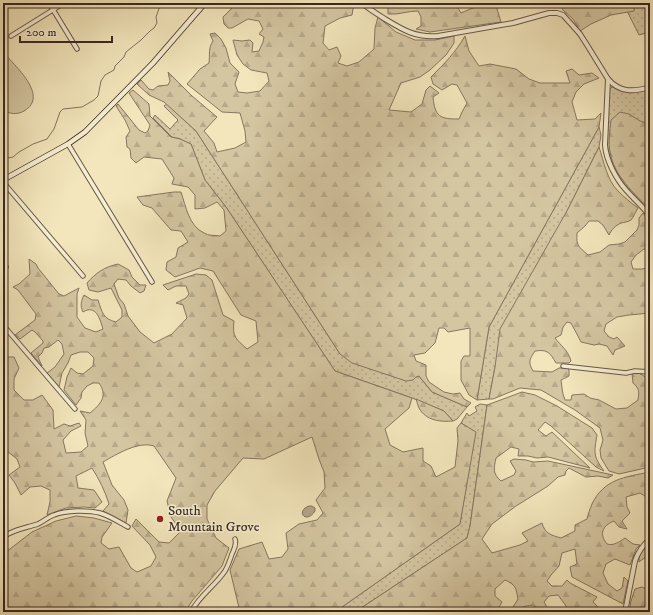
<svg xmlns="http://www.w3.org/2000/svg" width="653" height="615" font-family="'IM FELL DW Pica',serif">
	<defs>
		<pattern id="grass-dots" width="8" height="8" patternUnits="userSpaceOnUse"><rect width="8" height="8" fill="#d4c6a1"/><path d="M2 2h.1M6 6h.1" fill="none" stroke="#b7aa8a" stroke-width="1.8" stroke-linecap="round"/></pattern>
		<pattern id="forest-firs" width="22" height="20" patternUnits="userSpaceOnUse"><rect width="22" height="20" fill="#d4c6a1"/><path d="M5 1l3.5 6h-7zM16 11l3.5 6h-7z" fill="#b7aa8a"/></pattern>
	</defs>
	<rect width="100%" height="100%" fill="#f3e6bc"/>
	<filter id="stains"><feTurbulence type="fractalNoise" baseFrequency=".005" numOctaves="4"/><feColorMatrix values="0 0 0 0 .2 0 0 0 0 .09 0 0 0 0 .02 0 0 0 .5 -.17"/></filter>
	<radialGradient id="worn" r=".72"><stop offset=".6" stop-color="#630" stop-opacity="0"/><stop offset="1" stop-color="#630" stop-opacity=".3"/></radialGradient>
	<g fill="url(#grass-dots)" stroke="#877660">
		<path d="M623,3H650V32L639,35Z"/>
		<path d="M612,87H614L623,90L650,88V212L630,191L622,181L612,164L609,154L607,145L609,90Z"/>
		<path d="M167,104L196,131L340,354L416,377L419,376L432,392L467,407L457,419L453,421L444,411L412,398L335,371L226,207L205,180L191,144L180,139L172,137L153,118L155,115L170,129L178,120L164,106Z"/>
		<path d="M599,127L601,135L599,147L568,209L495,367L489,399L477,400L489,327Z"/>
		<path d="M480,404L487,405L470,526L467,538L355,612H335L460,524L475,432L461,423L467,413L469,416L477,411L475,407Z"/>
	</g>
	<g fill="url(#forest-firs)" stroke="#877660">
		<path d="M237,3H354L352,15L340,18L325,26L323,43L329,50L337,47L341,56L338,63L347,66L359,62L374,49L375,28L378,17L396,32L415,40H435L454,36V43L446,55L430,70L420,77L401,83L389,110L411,112L422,104L426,90L430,86L439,93L433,97C435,117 440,119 459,119L462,112L467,103L457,85L452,84L442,90L433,84L431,77C444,64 456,52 465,36L469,51L479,66L490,64L516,69L529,79L540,83H570L566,71L572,69L579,75L592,73L599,78L584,84L576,92L572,102L577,120L595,119L601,113L599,127L489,327L477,400L469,395L461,380V361L464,356H470V328L448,332L444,328H439L435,343L425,353L414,355L416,361L426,365V376L429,382L444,392L453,394L460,393L464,399L471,403L467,407L432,392L419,376L416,377L413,380L406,381L352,363L340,354L196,131L164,102L149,95L137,84L141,80L149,89L153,90L158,86L168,85L170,81L168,72L192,96L217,117L204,131L214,143L217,152L235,148L246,142L245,131L240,113L222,112L187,84L200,69L209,63C210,55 208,48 213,41L210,34L215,33L221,39L226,48L230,63L239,72L235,84L238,92L247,93L260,91L269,81L267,73L251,70L243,64L237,55L233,40L242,41L250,40L253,43L252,52L259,51L263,42L264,37L259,34L263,29L259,21L248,19L232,28H228L224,24L223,17Z"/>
		<path d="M388,3H455L461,13C470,9 488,1 497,5V9L501,22L430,32L416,29L421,26V17L418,11C407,11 399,15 388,14Z"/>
		<path d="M565,3H635L634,11L611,15L591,24L580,31L573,19L562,9Z"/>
		<path d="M133,90L149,104L150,116L171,137L180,139L191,144L205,180L226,207L335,371L412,398L409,408L385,429L390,445L403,452L423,448V461L431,466L436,477L455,467L458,441L457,428L461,423L476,432L460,524L335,612H240L230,570L239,549L262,542L269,559L282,557L288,549L286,533L299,524L317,520L323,513L316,500L325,488L324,472L319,459L312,437L264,459L243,458L215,491L207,505V519L216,538L229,548L222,566L192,601L185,612H3V553L6,552L32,532L56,521L76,516L94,518L112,523L102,537L101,543L109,549L119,547L131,568L137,572L151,566L156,557L150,545L132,526L136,519L159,542L169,543L181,531L171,517L167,501L176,478L154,446C138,441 117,454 103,462L112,485L124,500L128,510L126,523L103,511L109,504C105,491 99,479 92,468L76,476L78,488L94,490L102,502L95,508L84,507L66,508L47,515L50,502V490L41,486L30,487L21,495L15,483L9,475L20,467L17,459L7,451L3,450V375L6,371V357H14L19,368L14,379V390L24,400H33L42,395L53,410L54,429L64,424L70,426L79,423L81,426L71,431L63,440L66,453L81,452L88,446L85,433L86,420L80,411L90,413C101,404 108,396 99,383H93L87,386L82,392L81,398L76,405L64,390L67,377L71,368L77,373L83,374L93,366L94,358L88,352H80L71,355L68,363L62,373L59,387L47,373L55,367L64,354L62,344L58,340L49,347L44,348L42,353L38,357L42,366L31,353L43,343V341L35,332L32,330L20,339L15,335L35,320L36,314L18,290L13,287L19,284L30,274L29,259L36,264L38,268L59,294L64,296L79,288L77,294V317L85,328L96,332L103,329C100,319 96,304 83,312C80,306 81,301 84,295L92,300H98C102,312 103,319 116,322L122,317V310L111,288L98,292L89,290L87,283C96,273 104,267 118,264L129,270L132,277L140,285H146L144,291L140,293L131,286L126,280L118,279L114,284L119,298L124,304L128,316L140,332L154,343L172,334L187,318L183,305L176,303L186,298L189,294L186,286H176L168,290L163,285L196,274L206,275L212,280L223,315L234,321C232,337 236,339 247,349L258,342L256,321L241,315L213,271L200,268L175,277L166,270L167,262L176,257L178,248L188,242L181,231L171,230L152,208L143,205L137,197L174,192H181C186,207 189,226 204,233C208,236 215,235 220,236L226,231L224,210L217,202L205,208L195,209V195L188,187L172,184L174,178L162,159L144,157L136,163L131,158L130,149L127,147L126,137L130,131L125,120L116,106L118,104L139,130L145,133L148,131L150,125L129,93Z"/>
		<path d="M620,112L629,114L640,121L650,124V210C634,193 614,176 610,152C608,142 610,131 611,120Z"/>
		<path d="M599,147C604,162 607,180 618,191C624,197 631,203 638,208C635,212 634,217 631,220C628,222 625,222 621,223C615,226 612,229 609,235L603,225L598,221H589L585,226L577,233C576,246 579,247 588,255L600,252L609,245L619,244L625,242L637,230L639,225V218L643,213L650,223V252L648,249H644L636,255L631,262L633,269H642L650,267V313L629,315L617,317L606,324L604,331L609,337L614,339L617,337L625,346L615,350L613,355L607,346L599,344L594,345L581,342L579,338L571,323L567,322L563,327L561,335L555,338C561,346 568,350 571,361L569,363H556C550,353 548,349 535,351C529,360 528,362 533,371L552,372L559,368H567L569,370V376L561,380C562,387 562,393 565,400H571L572,395L584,394L590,398L599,400L616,409L627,408L638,400C639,392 640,389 633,383L632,373H639L647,378L650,377V428L648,432L650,437V467L619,474L609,471L601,458L600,450L603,440L600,428L575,410L541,390L520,388L493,399H489L495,367L500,329L568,209Z"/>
		<path d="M522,392L535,395L557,406L592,428L597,435C594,453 593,456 604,471L596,467L551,426L545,422L538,430L546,436L552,432L590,468L548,457L537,458L528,456H518L519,449L511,447L496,458C494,468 492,473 501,481L514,475L516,471L510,461L514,459L526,460L533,462L548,461L613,475L608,478L598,476L586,477L569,468L566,471L565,475L558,477L548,486L516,506L492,524L482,539L492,553L520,545L528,541L522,533L542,523C545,534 551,535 561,538L575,531V525L587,519C588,514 590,509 592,504C604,479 625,477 650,472V504L648,498L640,493L626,497L627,507L630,513L622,521L627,529L619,527L614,521C602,526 599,534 607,544C614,546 619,542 625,538L633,544L640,545L636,549L630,565L615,559L606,564L603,573L608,584L617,591L622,588L624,577L628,581L623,604L572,577L570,567L577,564L575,549L562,553L559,566L551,575L547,581L552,586H562L567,580L570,583L597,597L593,602L601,610L594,612H567L566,606L558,595L549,596L544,602L550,612H540C533,600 523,607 514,612L513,607L518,599C516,588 516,585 505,580L495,589V596L502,602L497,611L498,612H355L467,538L470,526L487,405Z"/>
		<path d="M416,399L444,411L453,421C441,422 426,421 419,408C418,406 417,402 416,399Z"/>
		<path d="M650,542V554L639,562V555Z"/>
		<path d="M642,587L650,591V612H629L631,601L635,589Z"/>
	</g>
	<path fill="#d4c6a1" stroke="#877660" d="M3,52C14,65 50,96 24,111C17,115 10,114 3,110Z"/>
	<path fill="#b4a587" stroke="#83735e" d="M309,506H312L315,508V511C306,525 295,511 309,506Z"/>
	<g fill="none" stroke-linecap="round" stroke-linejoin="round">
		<path stroke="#83735e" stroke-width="1" d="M3,159L13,157L19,152L33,144L47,139L54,129L60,112L63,109L82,107L94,100L98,96L101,81L105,75L114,70L115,66L124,57L126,52L141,40L150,31L154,28L157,23L156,17L161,3"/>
		<defs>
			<g id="minor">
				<path d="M49,3L77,49"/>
				<path d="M140,3V4"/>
				<path d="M11,36L64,3"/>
				<path d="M68,144L152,282"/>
				<path d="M3,182L83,276"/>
				<path d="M3,263L6,267"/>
				<path d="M3,325L75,409"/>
				<path d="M563,366L626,373L635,371L650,372"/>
				<path d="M3,537C14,529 26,528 38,524C44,521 48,517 54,515C66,510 88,510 100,513C110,516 119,522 128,527"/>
				<path d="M191,612C199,596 215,586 225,571C228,566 230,560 232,554C234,549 237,545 235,539"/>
			</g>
			<g id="tertiary">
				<path d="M362,3C369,9 377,14 385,19C403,30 416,38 438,36L513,23L549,13H557L563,15L580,34L587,45L608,79L605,145C606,160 616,179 626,190C634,199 643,207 650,216"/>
				<path d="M608,79C620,93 634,92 650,87"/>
				<path d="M625,612L635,561C638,552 643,545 650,539"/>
			</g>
			<path id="secondary" d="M3,180L68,144L85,132L153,63L205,3"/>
		</defs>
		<use href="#minor" stroke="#685747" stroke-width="5.5"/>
		<use href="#tertiary" stroke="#685747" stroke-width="6"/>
		<use href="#secondary" stroke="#3a2720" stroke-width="6"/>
		<use href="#minor" stroke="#f7efd3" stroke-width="3.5"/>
		<use href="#tertiary" stroke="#f7efd3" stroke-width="4"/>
		<use href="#secondary" stroke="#f7efd3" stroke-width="4.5"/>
	</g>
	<circle fill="#8f2418" stroke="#f7efd3" stroke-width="1.5" cx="160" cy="519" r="4"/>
	<g text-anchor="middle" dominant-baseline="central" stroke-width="3" stroke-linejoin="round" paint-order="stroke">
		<g font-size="14" fill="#3a2720" stroke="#f7efd3" text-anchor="start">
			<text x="168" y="511">South<tspan x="168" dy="16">Mountain Grove</tspan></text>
		</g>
	</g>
	<rect width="653" height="615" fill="none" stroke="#f3e6bc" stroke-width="16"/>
	<rect x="4" y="4" width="645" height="607" fill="none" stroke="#3a2720" stroke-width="2"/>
	<rect x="8" y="8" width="637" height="599" fill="none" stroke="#3a2720"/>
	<path d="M20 36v6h92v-6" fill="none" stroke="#3a2720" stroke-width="2"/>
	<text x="26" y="36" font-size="12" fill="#3a2720" stroke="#f7efd3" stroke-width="3" paint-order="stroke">200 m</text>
	<rect width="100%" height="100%" filter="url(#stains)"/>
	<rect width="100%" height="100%" fill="url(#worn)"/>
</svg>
